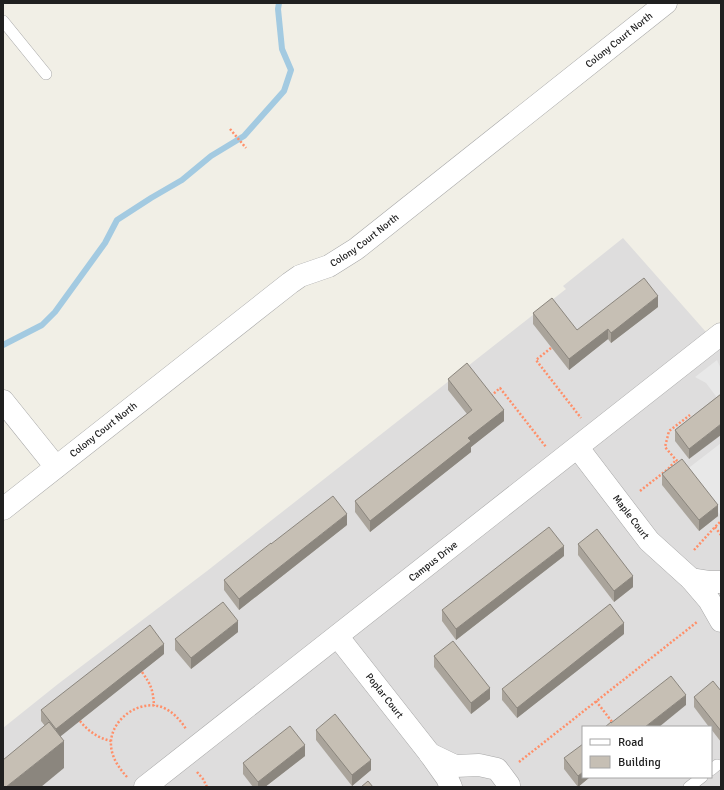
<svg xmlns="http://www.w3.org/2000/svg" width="724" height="790" font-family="Signika,sans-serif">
	<rect width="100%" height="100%" fill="#f1efe6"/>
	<path fill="#dedddd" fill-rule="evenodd" d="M623,238L721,349V787H3V728L58,684L207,571L510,333L566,289L563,286ZM583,727H711V777H583Z"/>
	<g fill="#e8e8e8">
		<path d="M717,360L721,369V403L706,383L695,377Z"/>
		<path d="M721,443V516L686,470Z"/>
	</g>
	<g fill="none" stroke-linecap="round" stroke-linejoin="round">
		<path stroke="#a3cae1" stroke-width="6" d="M3,345L42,325L55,312L105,243L117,220L151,198L182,180L211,156L244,136L284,91L291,70L282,49L278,9L279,3"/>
		<defs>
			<g id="lane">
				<path d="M3,21L46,74"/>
				<path d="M711,770L717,765"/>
				<path d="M689,787L702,777"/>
			</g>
			<g id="street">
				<path d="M3,401L56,467"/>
				<path id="s1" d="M578,448L649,541L691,579L709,600L721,621"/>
				<path id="s2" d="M3,509L290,283L300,276L329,266L356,249L666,3"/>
				<path d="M691,579L710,582H721"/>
				<path id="s3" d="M338,637L430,754L447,778L451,787"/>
				<path d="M430,754L455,766L479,765L497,769L509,785V787"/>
				<path id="s4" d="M145,787C338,637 530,486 721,334"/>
			</g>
		</defs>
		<use href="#lane" stroke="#a7a7a7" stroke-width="12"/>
		<use href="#street" stroke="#a7a7a7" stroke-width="23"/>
		<g stroke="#ff8f69" stroke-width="2.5" stroke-dasharray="2 2" stroke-linecap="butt">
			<path d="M230,129L246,148"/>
			<path d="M551,348L536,360L581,418"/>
			<path d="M491,396L500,388L546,447"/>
			<path d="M681,463L676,460L665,447L669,431L690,415"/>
			<path d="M640,491L668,469L676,460"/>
			<path d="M715,527L721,535"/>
			<path d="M694,550L715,527L721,521"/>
			<path d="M142,672C151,685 153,689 154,706"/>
			<path d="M596,701L616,727"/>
			<path d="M80,721C88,731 98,738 111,741"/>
			<path d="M519,762L697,622"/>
			<path d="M197,772L203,779L207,787"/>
			<path d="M127,777C118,767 110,755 111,741C113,716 144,697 166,709C175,714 181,721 186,729"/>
		</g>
		<use href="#lane" stroke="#fff" stroke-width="11"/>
		<use href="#street" stroke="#fff" stroke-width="22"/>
	</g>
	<g fill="#aaa49b">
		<path d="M658,307L611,343L608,339L569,370L533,324V313L577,330Z"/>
		<path d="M448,379L504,421L471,447V452L370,532L355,512V501L467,414L448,390Z"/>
		<path d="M721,394L689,459L675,441V430Z"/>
		<path d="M662,474L718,516L699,531L662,485Z"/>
		<path d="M347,525L239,610L224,590V580Z"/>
		<path d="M578,544L633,587L614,602L578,555Z"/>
		<path d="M564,556L456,640L442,621V610Z"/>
		<path d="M238,632L191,669L175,650V639Z"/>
		<path d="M624,634L517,718L502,700V689Z"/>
		<path d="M164,654L60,736L64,768L45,726L41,721V710Z"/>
		<path d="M434,656L490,699L471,714L434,667Z"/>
		<path d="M721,691V742L711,729V727H709L694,707V697Z"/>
		<path d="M316,730L371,770L352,786L316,740Z"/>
		<path d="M305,756L265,787H253L243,774V763Z"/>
		<path d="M564,758L583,777H590L578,787L564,769Z"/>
	</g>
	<g fill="#8b867e">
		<path d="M658,296V307L611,343V333Z"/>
		<path d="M608,329V339L569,370V359Z"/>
		<path d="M504,410V421L471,447V452L370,532V521L468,438Z"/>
		<path d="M721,424V435L689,459V449Z"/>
		<path d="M718,505V516L699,531V520Z"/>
		<path d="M347,514V525L239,610V599Z"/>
		<path d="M564,546V556L456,640V629Z"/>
		<path d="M633,576V587L614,602V591Z"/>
		<path d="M238,621V632L191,669V658Z"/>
		<path d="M624,623V634L517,718V708Z"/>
		<path d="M164,644V654L56,740V729Z"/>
		<path d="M490,688V699L471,714V703Z"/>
		<path d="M686,695V705L659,727H645Z"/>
		<path d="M64,741V768L41,787H6Z"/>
		<path d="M305,745V756L265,787H258V782Z"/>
		<path d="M371,760V770L352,786V775Z"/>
		<path d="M583,772V777H590L578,787V776Z"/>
	</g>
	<g fill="#c6bfb4" stroke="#8b867e">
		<path d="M644,278L658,296L611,333L608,329L569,359L533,313L552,298L577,330Z"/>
		<path d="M467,363L504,410L468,438L471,441L370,521L355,501L472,410L448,379Z"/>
		<path d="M721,394V424L689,449L675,430Z"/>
		<path d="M682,459L718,505L699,520L662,474Z"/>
		<path d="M333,496L347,514L239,599L224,580L271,543V544Z"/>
		<path d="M549,527L564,546L456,629L442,610Z"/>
		<path d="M597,529L633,576L614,591L578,544Z"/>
		<path d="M223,602L238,621L191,658L175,639Z"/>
		<path d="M610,604L624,623L517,708L502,689Z"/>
		<path d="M150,625L164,644L56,729L41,710Z"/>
		<path d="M453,641L490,688L471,703L434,656Z"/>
		<path d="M671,676L686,695L645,727H605L611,722V723Z"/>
		<path d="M713,681L721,691V731L694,697Z"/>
		<path d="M335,714L371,760L352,775L316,730Z"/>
		<path d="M49,722L64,741L6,787H3V760Z"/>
		<path d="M290,726L305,745L258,782L243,763Z"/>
		<path d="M583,744V772L578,776L564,758Z"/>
		<path d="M368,781L373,787H361Z"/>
	</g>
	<g text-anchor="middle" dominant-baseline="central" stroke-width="3.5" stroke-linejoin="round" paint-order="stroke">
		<g font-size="10" fill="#202020" stroke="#fff">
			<text stroke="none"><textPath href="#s2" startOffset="776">Colony Court North</textPath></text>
			<text stroke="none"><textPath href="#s2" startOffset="452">Colony Court North</textPath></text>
			<text stroke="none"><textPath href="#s2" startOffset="128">Colony Court North</textPath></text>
			<text stroke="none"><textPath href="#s1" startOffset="87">Maple Court</textPath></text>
			<text stroke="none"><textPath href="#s4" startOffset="366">Campus Drive</textPath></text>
			<text stroke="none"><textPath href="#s3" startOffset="75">Poplar Court</textPath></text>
		</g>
	</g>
	<rect width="724" height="790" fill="none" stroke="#202020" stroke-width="8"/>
	<rect x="582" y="726" width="130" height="52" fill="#ffffff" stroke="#a6a6a6"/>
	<rect x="590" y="739" width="20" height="6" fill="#ffffff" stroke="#a6a6a6"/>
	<text x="618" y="746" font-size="12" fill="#202020">Road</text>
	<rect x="590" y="756" width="20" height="12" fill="#c6bfb4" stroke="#a6a6a6"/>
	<text x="618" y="766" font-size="12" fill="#202020">Building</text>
</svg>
